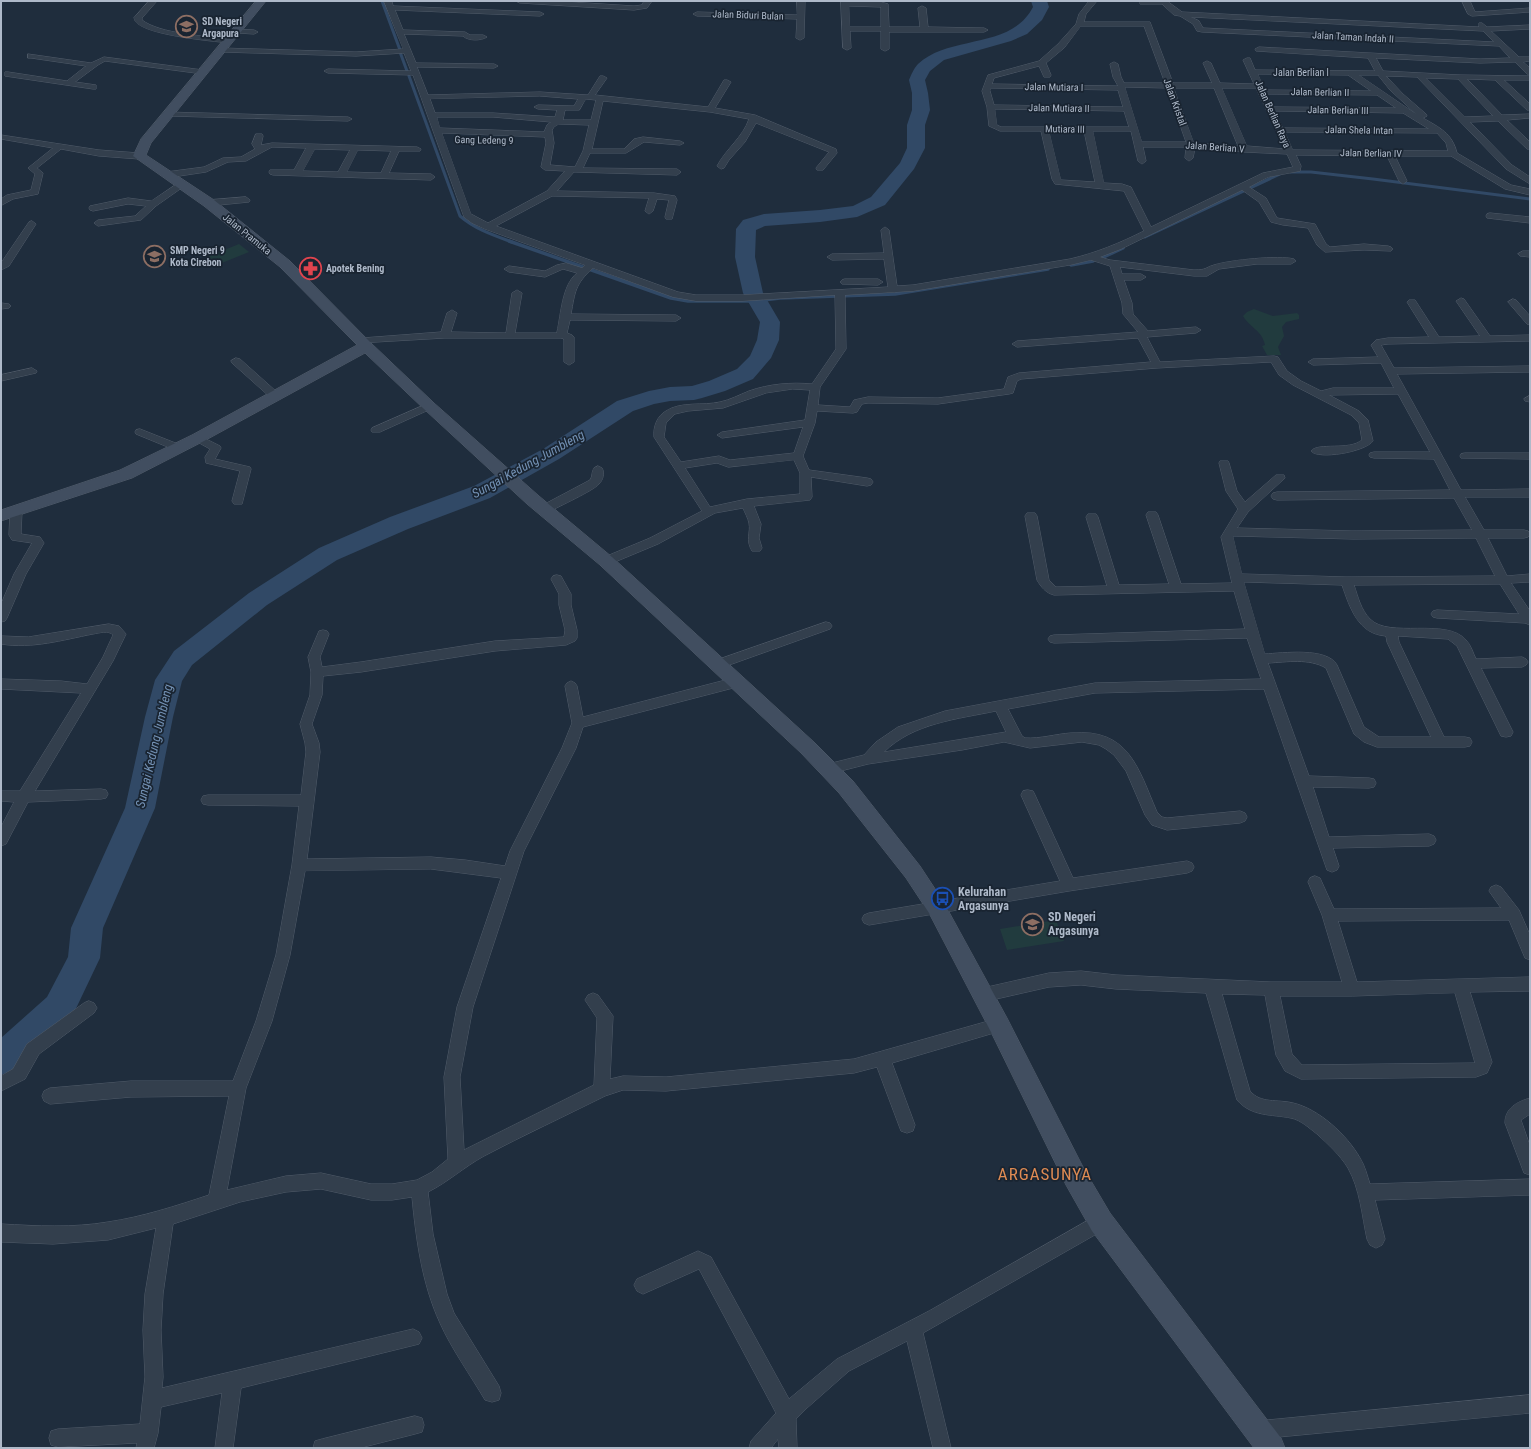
<svg xmlns="http://www.w3.org/2000/svg" width="1531" height="1449" font-family="'Roboto Condensed',sans-serif">
	<rect width="100%" height="100%" fill="#1f2d3d"/>
	<g fill="#213b3e">
		<path d="M239,244L249,252L217,265L207,257Z"/>
		<path d="M1254,309L1273,316L1297,313L1299,315V319L1286,322L1282,327L1284,336L1278,347L1281,355H1267L1262,346L1265,345C1262,330 1250,328 1243,316L1247,312Z"/>
		<path d="M1056,920L1064,941L1007,950L1000,929Z"/>
	</g>
	<g fill="none" stroke-linecap="round" stroke-linejoin="round">
		<g stroke="#314966" stroke-width="3">
			<path d="M382,1L400,50"/>
			<path d="M400,52L407,71"/>
			<path d="M409,76L460,216C475,229 493,235 512,242"/>
			<path d="M1291,172H1311L1373,179L1530,199"/>
			<path d="M1145,237L1280,174"/>
		</g>
		<g stroke="#314966" stroke-width="3.5">
			<path d="M509,241L671,298L688,301H757L780,298L895,294L1048,269"/>
			<path d="M1097,260L1123,248"/>
			<path d="M1071,265L1093,261"/>
		</g>
		<path fill="#314966" fill-rule="evenodd" d="M1031,1H1047L1049,7L1042,20L1027,34L1011,41L944,60L930,71L925,80L928,93L930,110L925,125V148L914,169L885,205L857,217L820,222L765,226L756,230L755,257L763,293L780,322L779,340L771,358L753,379L725,391L702,398L694,400L670,401L654,404L633,411L559,459L490,498L408,529L337,560L267,605L192,665L182,681L173,717L155,808L103,928L100,958L71,1019L13,1070L1,1075V1038L47,997L68,957L71,928L125,808L145,717L155,680L174,651L249,593L319,548L390,517L474,486L543,449L617,401L649,391L670,387L692,386L709,381L737,369L750,356L757,340L760,322L743,293L735,257L736,229L743,220L764,214L820,210L853,206L871,197L900,163L907,148V125L912,110V93L909,80C911,75 914,68 918,64C950,34 1011,50 1033,7Z"/>
		<defs>
			<g id="street">
				<path d="M149,1H157L142,18V20C160,34 206,36 229,39L233,41L229,43C214,41 135,35 134,18Z"/>
				<path d="M384,1H392L393,6L540,12L544,14L540,16L395,10L403,30L465,32L470,35H483L487,37C481,41 468,41 463,36L404,34L416,63L494,64L498,66L494,68L417,67L428,95L540,92L588,95L600,76H603L607,78L595,95L708,107L724,80H727L731,82L715,108L755,115L836,149L837,153L823,170H817L816,168L829,152L756,123L745,142L729,160L724,168L721,169L717,166C726,149 743,137 749,119L710,112L603,101L592,149H624L634,139L643,137L680,141L684,143L680,145L644,142L626,153H590L583,168L677,169L681,172L677,175L574,172L557,191L654,193L675,196L677,200L672,219H666L665,217L669,200L657,199L653,211L649,214L645,211L649,198L552,196L496,226L678,292L696,295H742L888,287L884,259L832,260L827,257L832,254L884,253L881,230L885,227L889,230L897,286L913,285L1070,259C1096,253 1120,243 1144,231L1124,191L1055,184L1052,179L1041,131H1000L989,126L987,107L982,91L988,75L1039,61L1058,44L1076,24L1079,14L1089,1H1097L1086,14L1084,22H1150L1173,83H1212L1203,63L1207,61L1211,63L1220,83L1254,84L1243,60L1247,58H1250L1255,70L1375,71L1368,58L1256,51L1255,49L1259,47L1480,59L1510,58L1499,46L1202,32L1197,31L1193,24L1180,16L1174,15L1162,4H1140V1H1167L1182,12L1479,27V23H1482L1487,27L1530,25V29L1491,31L1519,57H1530V61L1523,62L1530,68V74H1527L1515,62L1480,63L1376,58L1383,71L1460,75L1530,76V80H1504L1530,104V110H1527L1495,80L1467,79L1502,115L1530,114V118L1507,120L1530,142V149H1527L1498,121L1470,122L1512,165L1530,177V184L1506,169L1417,77L1386,76L1403,94L1426,114L1427,116L1423,118C1440,128 1452,133 1457,153L1511,185L1530,189V195L1505,189L1451,156H1395L1407,181L1403,184L1399,181L1387,156L1296,155L1301,166L1300,171L1268,177L1249,187L1266,198L1277,218L1315,224L1326,244L1330,247L1364,244L1388,246L1391,247L1393,249L1391,251L1364,250L1325,252L1317,245L1308,228L1283,225L1271,222L1259,202L1242,190L1121,249L1100,257L1110,260L1194,270C1207,270 1204,268 1214,265C1230,260 1279,255 1294,259L1296,261L1291,264H1257L1219,269L1207,276H1194L1120,267L1122,274H1141L1146,277L1141,280H1124L1132,303L1133,314L1148,331L1196,327L1201,330L1196,333L1147,337L1160,362L1274,356L1278,357L1287,371L1301,381L1321,391L1333,388H1394L1381,363L1313,365L1308,362L1313,359L1378,357L1371,345L1376,340L1388,338L1429,337L1407,302L1409,300H1415L1439,337L1480,336L1456,301L1461,298L1464,299L1490,336L1530,335V341L1388,344L1381,345L1394,368L1530,366V372L1397,374L1461,490L1530,489V497H1465L1484,530H1524L1528,531L1530,534L1528,537L1524,538H1488L1507,576L1530,574V582L1511,583L1530,611V625L1525,623L1437,618L1433,617L1431,614L1433,611L1437,610L1519,614L1500,584L1354,585C1358,597 1361,610 1370,619C1389,639 1446,617 1466,640C1471,645 1473,653 1476,659L1522,657L1526,659L1528,662L1526,665L1522,667L1481,668L1513,732L1511,736L1506,737L1501,736L1457,646L1448,639L1398,636L1399,642L1444,737H1465L1470,738L1472,742L1470,746L1465,747H1377L1364,742L1354,734L1326,668C1309,658 1287,662 1268,663L1309,776L1369,778L1374,779L1376,783L1374,787L1369,788L1313,787L1329,837L1429,834L1434,836L1436,840L1434,844L1429,846L1333,848L1339,866L1337,870L1332,872L1327,870L1264,689L1095,693L1008,709L1022,736L1025,738C1040,739 1056,734 1071,733C1129,728 1138,768 1157,812L1162,817L1167,818L1240,811L1245,813L1247,817L1245,821L1240,823L1167,830L1152,825L1145,815L1126,771L1114,755L1106,749L1099,745L1082,742L1030,748L1004,742L962,750L868,764L829,774L824,773L822,769L824,765L864,755L876,742L898,727L945,711L1095,683L1261,679L1247,638L1054,643L1050,642L1048,639L1050,636L1054,635L1245,629L1234,591L1054,595C1046,593 1041,587 1037,580L1025,516L1027,513H1035L1037,516L1049,580L1056,587L1107,586L1086,517L1088,514H1096L1098,517L1119,585L1169,584L1146,515L1148,512H1156L1158,515L1181,584L1232,583L1221,537L1238,509L1226,491L1219,463L1220,461H1228L1229,463L1237,491L1245,502L1276,475H1284L1285,478L1248,512L1237,528L1353,531L1472,530L1454,498L1277,500L1273,499L1271,496L1273,493L1277,492L1450,490L1434,459L1374,458L1370,457L1369,455L1370,453L1374,452H1430L1398,394L1329,395L1359,411L1368,420L1373,441C1365,452 1318,460 1311,451C1318,442 1349,451 1362,440L1359,423L1351,415L1293,385L1279,375L1271,362L1157,368L1021,379L1017,381L1013,393L1009,394L938,404L868,403L862,404L857,412L853,413L817,411L815,423L803,456L809,470L867,478L871,479L873,482L871,485L867,486L811,477L812,497L810,500L754,506L761,524L759,538L762,548L760,551H752C745,539 751,533 749,523C748,518 745,513 743,508L715,513L658,544L610,564H602L600,561L602,558L650,538L702,511L654,437C653,427 657,416 666,411C681,401 703,406 720,402C730,400 739,395 749,391C769,384 791,382 812,384L836,349L835,295L742,301H696L673,297L593,268C575,284 575,292 571,314L676,315L681,318L676,321L570,320L567,333L572,335L574,337V362L569,365L564,362V339L561,338H445L359,343L357,341L362,338L441,332L447,313L452,310L457,313L451,332L506,333L512,293L517,290L522,293L515,333H556L557,332C561,314 562,285 577,273L563,269L545,277L509,272L504,269L509,266L545,271L557,265L566,263L582,268L585,265L485,229L472,223L464,217L413,75L328,73L324,71L328,69L411,71L404,53L356,56L221,52L217,50L221,48L356,52L403,49ZM1191,17L1483,31L1494,42L1203,28L1199,21ZM1081,26H1144L1165,83H1124L1121,77L1118,64L1114,62L1110,64L1113,77L1118,86L992,84L994,78L1039,66L1044,77H1050L1051,75L1046,63L1064,48ZM1258,74L1348,75L1371,91L1265,90ZM1359,75H1378L1390,90L1416,114ZM1426,78L1458,79L1493,116L1465,117ZM1125,87L1167,88L1186,142H1142ZM991,88L1118,90L1123,107L994,105L990,91ZM1174,88H1214L1238,146L1194,143ZM1222,88H1256L1285,149L1247,146ZM1267,94L1377,95L1396,108L1273,107ZM540,96L578,99L574,106L538,105L534,107L538,109L557,110L555,117L493,113H435L430,99ZM586,99L596,100L591,120H563L565,110H579ZM995,109L1124,111L1129,127H1001L997,125ZM1275,111L1403,113L1429,129L1283,128ZM437,117H493L551,122L547,125L544,132L440,128ZM559,124L589,125L583,151L575,167L550,165L554,143L552,130L554,127ZM1049,131H1084L1095,182L1061,180ZM1093,131H1131L1138,161L1142,164L1146,161L1143,147H1186L1185,158L1189,161L1193,158L1195,148L1244,152L1287,154L1293,167L1263,173L1151,227L1131,187L1122,184L1104,183ZM1285,132L1437,133L1446,143L1448,151L1293,150ZM442,133L545,137L546,143L541,167L545,170L565,171L547,191L488,223L471,214ZM1091,260L1110,266L1122,303L1123,314L1138,332L1017,341L1012,344L1017,347L1138,338L1151,362L1019,373L1008,377L1004,389L938,398L868,397L854,400L850,407L818,405L820,387L846,349L845,295L913,291L1070,265ZM793,389L810,390L805,420L722,432L717,435L722,438L803,427L794,453L730,460L719,456L681,462L664,437L666,423L675,414L688,411L723,408L766,393ZM794,460L800,473V494L747,499L710,507L685,468L717,463L728,467ZM1233,536L1353,539L1476,538L1495,576L1347,577L1242,574ZM1244,582L1342,585C1350,608 1358,634 1386,636L1387,642L1431,737H1379L1364,727L1337,665C1327,647 1283,653 1265,654ZM996,711L1006,732L884,752C913,723 958,719 996,711Z"/>
				<path d="M516,1H555L634,6L642,5L644,1H652L647,8L634,10L520,3Z"/>
				<path d="M797,1H805L804,38L800,40L796,38L797,19L697,16L693,14L697,12L797,15Z"/>
				<path d="M841,1L881,2L888,4L889,27H920L918,8L922,6L926,8L928,27L984,28L988,30L984,32H889V49L885,51L881,49V31H850L851,48L847,50L843,48ZM849,6L881,7V27H850Z"/>
				<path d="M1462,1H1470L1475,12L1530,8V12L1472,16L1468,14Z"/>
				<path d="M234,29L254,30L258,32L254,34L237,33H234Z"/>
				<path d="M28,54L91,63L104,57L203,70L207,72L203,74L105,61L98,65L75,82L96,85V89H93L5,76V72H8L67,81L86,66L31,58H28Z"/>
				<path d="M166,112L348,117L352,119L348,121L169,116H166Z"/>
				<path d="M256,134H262L263,136L261,145L272,143L417,147L421,149L420,151H399L389,173L431,174L435,177L431,180L273,175L270,174L269,172L270,170H294L306,148L272,147L246,161L228,162L206,172L166,178L162,175L166,172L204,167L223,158L241,157L255,149L252,144ZM315,149L350,150L338,172L303,171ZM358,150L391,151L381,173L347,172Z"/>
				<path d="M1,135L99,150L139,153L143,156L139,159L99,156L61,149L37,168L43,173L38,194L13,199L2,205L1,199L7,195L31,190L35,174L28,168L53,148L1,139Z"/>
				<path d="M180,182L184,185L183,187L156,206L141,220L98,226L94,223L98,220L135,216L146,206L128,204L93,211L90,210L89,208L90,206L128,198L151,201Z"/>
				<path d="M246,197L250,200L249,202L209,206L205,203L209,200Z"/>
				<path d="M1490,213L1530,217V223L1487,218L1486,216L1487,214Z"/>
				<path d="M32,221L36,224L9,266L1,270V263L29,222Z"/>
				<path d="M1523,251H1530V257L1520,256L1518,254Z"/>
				<path d="M845,279H878L883,282L878,285L842,284L840,282L842,280Z"/>
				<path d="M1513,299L1516,300L1530,316V325L1527,324L1508,302Z"/>
				<path d="M1,303L9,304L11,306L9,308L1,309Z"/>
				<path d="M236,358L240,359L278,393L279,395L278,397H270L232,363L231,361Z"/>
				<path d="M32,368L37,371L36,373L1,381V375Z"/>
				<path d="M1529,396L1530,402L1525,401L1524,399Z"/>
				<path d="M429,403L434,406L433,408L380,432H372L371,430L372,428Z"/>
				<path d="M140,429L183,446L184,448L183,450H175L136,434L135,432L136,430Z"/>
				<path d="M198,435L220,446L221,448L215,459L250,467L251,469L242,504H234L232,501L240,471L206,463L205,457L210,449L194,440L193,438L194,436Z"/>
				<path d="M1465,453H1530V459L1461,458L1460,456L1461,454Z"/>
				<path d="M598,466L602,468C605,473 603,480 599,484C593,491 559,506 549,512H541L539,509L541,506L590,480C593,476 591,472 594,468Z"/>
				<path d="M16,507L20,508L22,511L21,534L40,537L44,543L26,574L7,618L5,621L1,622V604L14,574L32,543L12,540L9,535L10,511L12,508Z"/>
				<path d="M557,575L561,576L571,594V605L577,630V638L575,641L566,645L495,651L361,672L323,676L322,695L312,724L319,743L320,752L307,859L431,857L465,860L505,866L510,851L562,748L572,723L565,686L567,683L571,681L575,683L577,686L583,717L737,677L741,679L743,682L741,685L737,687L583,727L576,748L524,851L473,1007L460,1077L464,1150L594,1085L597,1018L585,1000L588,995L593,993L598,995L613,1016L610,1079L623,1076L666,1077L854,1059L999,1018L1004,1020L1007,1025L1004,1030L892,1063L915,1125L913,1131L907,1133L901,1131L877,1067L854,1073L666,1091L623,1090L605,1096C565,1116 524,1135 484,1156C464,1167 448,1182 428,1192L433,1234L447,1294L454,1313L499,1386L501,1393L499,1400L492,1402L485,1400C471,1376 451,1348 440,1323C422,1284 416,1239 412,1197L392,1200H371L321,1189L286,1192L240,1202L173,1224L163,1294L161,1330L163,1377L162,1388L413,1329L419,1332L422,1338L419,1344L241,1388L233,1448H215L222,1393L161,1407L158,1433L154,1448H136L137,1443L58,1447L51,1445L49,1438L51,1431L58,1429L140,1424L145,1377L143,1330L145,1294L156,1228L108,1240L53,1244L1,1242V1224C37,1226 73,1228 108,1222C142,1217 176,1206 209,1195L229,1096L131,1097L50,1104L44,1101L42,1096L44,1091L50,1088L131,1081H233L256,1021L276,955L292,865L299,806L208,805L203,804L201,800L203,796L208,795H301L306,752L305,743L300,724L310,695L311,672L308,657L319,631L323,630L327,631L329,634L320,657L322,667L361,662L495,641L564,637L565,630L559,605V594L551,579L553,576ZM431,869L501,878L457,1007L444,1077L448,1159L432,1172L417,1180L392,1184H371L321,1173L286,1176L227,1190L246,1088L272,1021L290,955L305,871Z"/>
				<path d="M826,622L830,623L832,626L830,629L718,669L714,667L712,664L714,661Z"/>
				<path d="M109,624L119,626L126,634L113,661L35,791L101,789L106,790L108,794L106,798L101,799L28,802L6,844L1,846V827L14,802L1,801V791H20L81,693L1,689V679L61,681L87,684L103,657L113,635C109,630 99,633 93,634C62,640 33,649 1,644V636L28,637Z"/>
				<path d="M1028,790L1033,791L1035,795L1073,878L1187,861L1192,863L1194,867L1192,871L1187,873L1069,891L869,925L864,923L862,919L864,915L869,913L1060,881L1021,795L1023,791Z"/>
				<path d="M1315,876L1320,878L1334,909L1501,908L1489,891L1491,887L1496,885L1501,887L1519,910L1530,935V960L1525,958L1509,920L1338,921L1357,982L1530,977V991L1470,992L1492,1062L1487,1073L1476,1077L1301,1079L1285,1071L1276,1055L1265,995L1222,994L1250,1091C1261,1104 1277,1099 1293,1103C1319,1109 1347,1135 1360,1158C1365,1166 1367,1175 1370,1184L1530,1179V1195L1375,1200L1385,1239L1382,1245L1376,1248L1370,1245L1367,1239C1362,1216 1360,1189 1348,1168C1340,1155 1328,1144 1317,1134C1309,1128 1301,1120 1291,1118C1271,1114 1252,1117 1237,1100L1206,993L1116,989L1081,985L1049,987L983,1002L978,1000L975,995L978,990L983,988L1049,973L1081,971L1116,975L1271,982H1342L1322,915L1308,882L1310,878ZM1455,993L1475,1063L1302,1065L1292,1054L1280,996H1352Z"/>
				<path d="M89,1001L94,1003L97,1008L94,1013L39,1054L25,1079L1,1091V1076L13,1069L27,1044L84,1003Z"/>
				<path d="M1530,1098V1114L1521,1120L1530,1146V1175L1524,1173L1505,1123C1505,1108 1517,1102 1530,1098Z"/>
				<path d="M1101,1213L1107,1216L1110,1222L1107,1228L923,1333L951,1448H933L907,1341L849,1371L807,1408L796,1419L797,1448H779L778,1439L771,1448H749L751,1441L776,1413L699,1269L643,1294L637,1291L634,1285L637,1279L698,1251L711,1257L789,1399L837,1359L929,1311Z"/>
				<path d="M1530,1395V1413L1258,1439L1251,1437L1249,1430L1251,1423L1258,1421Z"/>
				<path d="M415,1416L422,1418L424,1425L422,1432L415,1434L360,1448H313L315,1441L322,1439Z"/>
			</g>
			<path id="secondary" d="M256,1H266L151,143L146,155L214,200L290,261L371,343L434,403L539,496L612,557L815,743L853,781L920,866L943,901L1007,1018L1084,1169L1110,1213L1281,1438L1285,1448H1254L1092,1231L1066,1185L991,1032L929,913L906,878L839,793L801,753L600,565L527,504L424,409L365,353L204,441L132,478L1,521V510L120,470L192,435L357,345L280,267L204,206L133,156L141,139Z"/>
		</defs>
		<use href="#street" stroke="#515c6a" stroke-width="1"/>
		<use href="#secondary" stroke="#515c6a" stroke-width="1"/>
		<use href="#street" fill="#333f4d" fill-rule="evenodd"/>
		<use href="#secondary" fill="#414e60" fill-rule="evenodd"/>
	</g>
	<defs>
		<symbol id="school-ring" viewBox="-11 -11 22 22"><circle r="9.5" fill="#192431" stroke="#8d6e63" stroke-width="1.5"/><path d="M0-5L7-2L0 1L-7-2ZM-4 1L0 2.5L4 1V4Q0 6-4 4Z" fill="#8d6e63"/></symbol>
		<symbol id="pharmacy-ring" viewBox="-11 -11 22 22"><circle r="9.5" fill="#192431" stroke="#e0444e" stroke-width="1.5"/><path d="M-2-6h4v4h4v4h-4v4h-4v-4h-4v-4h4Z" fill="#e0444e"/></symbol>
		<symbol id="bus-ring" viewBox="-11 -11 22 22"><circle r="9.5" fill="#192431" stroke="#1a4fb4" stroke-width="1.5"/><path d="M-5-6H5V4H4V6H2V4H-2V6H-4V4H-5ZM-3.5-4V0h7V-4ZM-3.5 1.2v1.5H-2V1.2ZM2 1.2v1.5H3.5V1.2Z" fill="#1a4fb4"/></symbol>
	</defs>
	<g fill-rule="evenodd">
		<use href="#school-ring" x="174" y="14" width="25" height="25"/>
		<use href="#school-ring" x="142" y="244" width="25" height="25"/>
		<use href="#pharmacy-ring" x="298" y="256" width="25" height="25"/>
		<use href="#bus-ring" x="930" y="886" width="25" height="25"/>
		<use href="#school-ring" x="1020" y="912" width="25" height="25"/>
	</g>
	<g text-anchor="middle" dominant-baseline="central" stroke-width="3.5" stroke-linejoin="round" paint-order="stroke">
		<g font-size="10" fill="#aeb9c9" stroke="#192431">
			<text transform="translate(748 15) rotate(2)">Jalan Biduri Bulan</text>
			<text transform="translate(1353 37) rotate(3)">Jalan Taman Indah II</text>
			<text x="1301" y="72">Jalan Berlian l</text>
			<text transform="translate(1054 87) rotate(1)">Jalan Mutiara I</text>
			<text transform="translate(1320 92) rotate(1)">Jalan Berlian II</text>
			<text transform="translate(1175 102) rotate(70)">Jalan Kristal</text>
			<text transform="translate(1059 108) rotate(1)">Jalan Mutiara II</text>
			<text transform="translate(1338 110) rotate(1)">Jalan Berlian III</text>
			<text transform="translate(1273 114) rotate(66)">Jalan Berlian Raya</text>
			<text transform="translate(1065 129) rotate(1)">Mutiara III</text>
			<text transform="translate(1359 130) rotate(1)">Jalan Shela Intan</text>
			<text transform="translate(484 140) rotate(1)">Gang Ledeng 9</text>
			<text transform="translate(1215 147) rotate(4)">Jalan Berlian V</text>
			<text transform="translate(1371 153) rotate(1)">Jalan Berlian IV</text>
			<text transform="translate(247 234) rotate(39)">Jalan Pramuka</text>
		</g>
		<g font-size="10" font-weight="bold" fill="#aeb9c9" stroke="#192431" text-anchor="start">
			<text x="202" y="21">SD Negeri<tspan x="202" dy="12">Argapura</tspan></text>
			<text x="170" y="250">SMP Negeri 9<tspan x="170" dy="12">Kota Cirebon</tspan></text>
			<text x="326" y="268">Apotek Bening</text>
		</g>
		<g font-size="12" font-weight="bold" fill="#aeb9c9" stroke="#192431" text-anchor="start">
			<text x="958" y="892">Kelurahan<tspan x="958" dy="14">Argasunya</tspan></text>
			<text x="1048" y="917">SD Negeri<tspan x="1048" dy="14">Argasunya</tspan></text>
		</g>
		<g font-size="13" font-style="italic" fill="#7391b4" stroke="#192431">
			<text transform="translate(528 464) rotate(-29)">Sungai Kedung Jumbleng</text>
			<text transform="translate(154 746) rotate(-77)">Sungai Kedung Jumbleng</text>
		</g>
		<g font-size="17" letter-spacing="1" fill="#df8b53" stroke="#192431">
			<text x="1045" y="1174">ARGASUNYA</text>
		</g>
	</g>
	<rect width="1531" height="1449" fill="none" stroke="#aeb9c9" stroke-width="4"/>
</svg>
